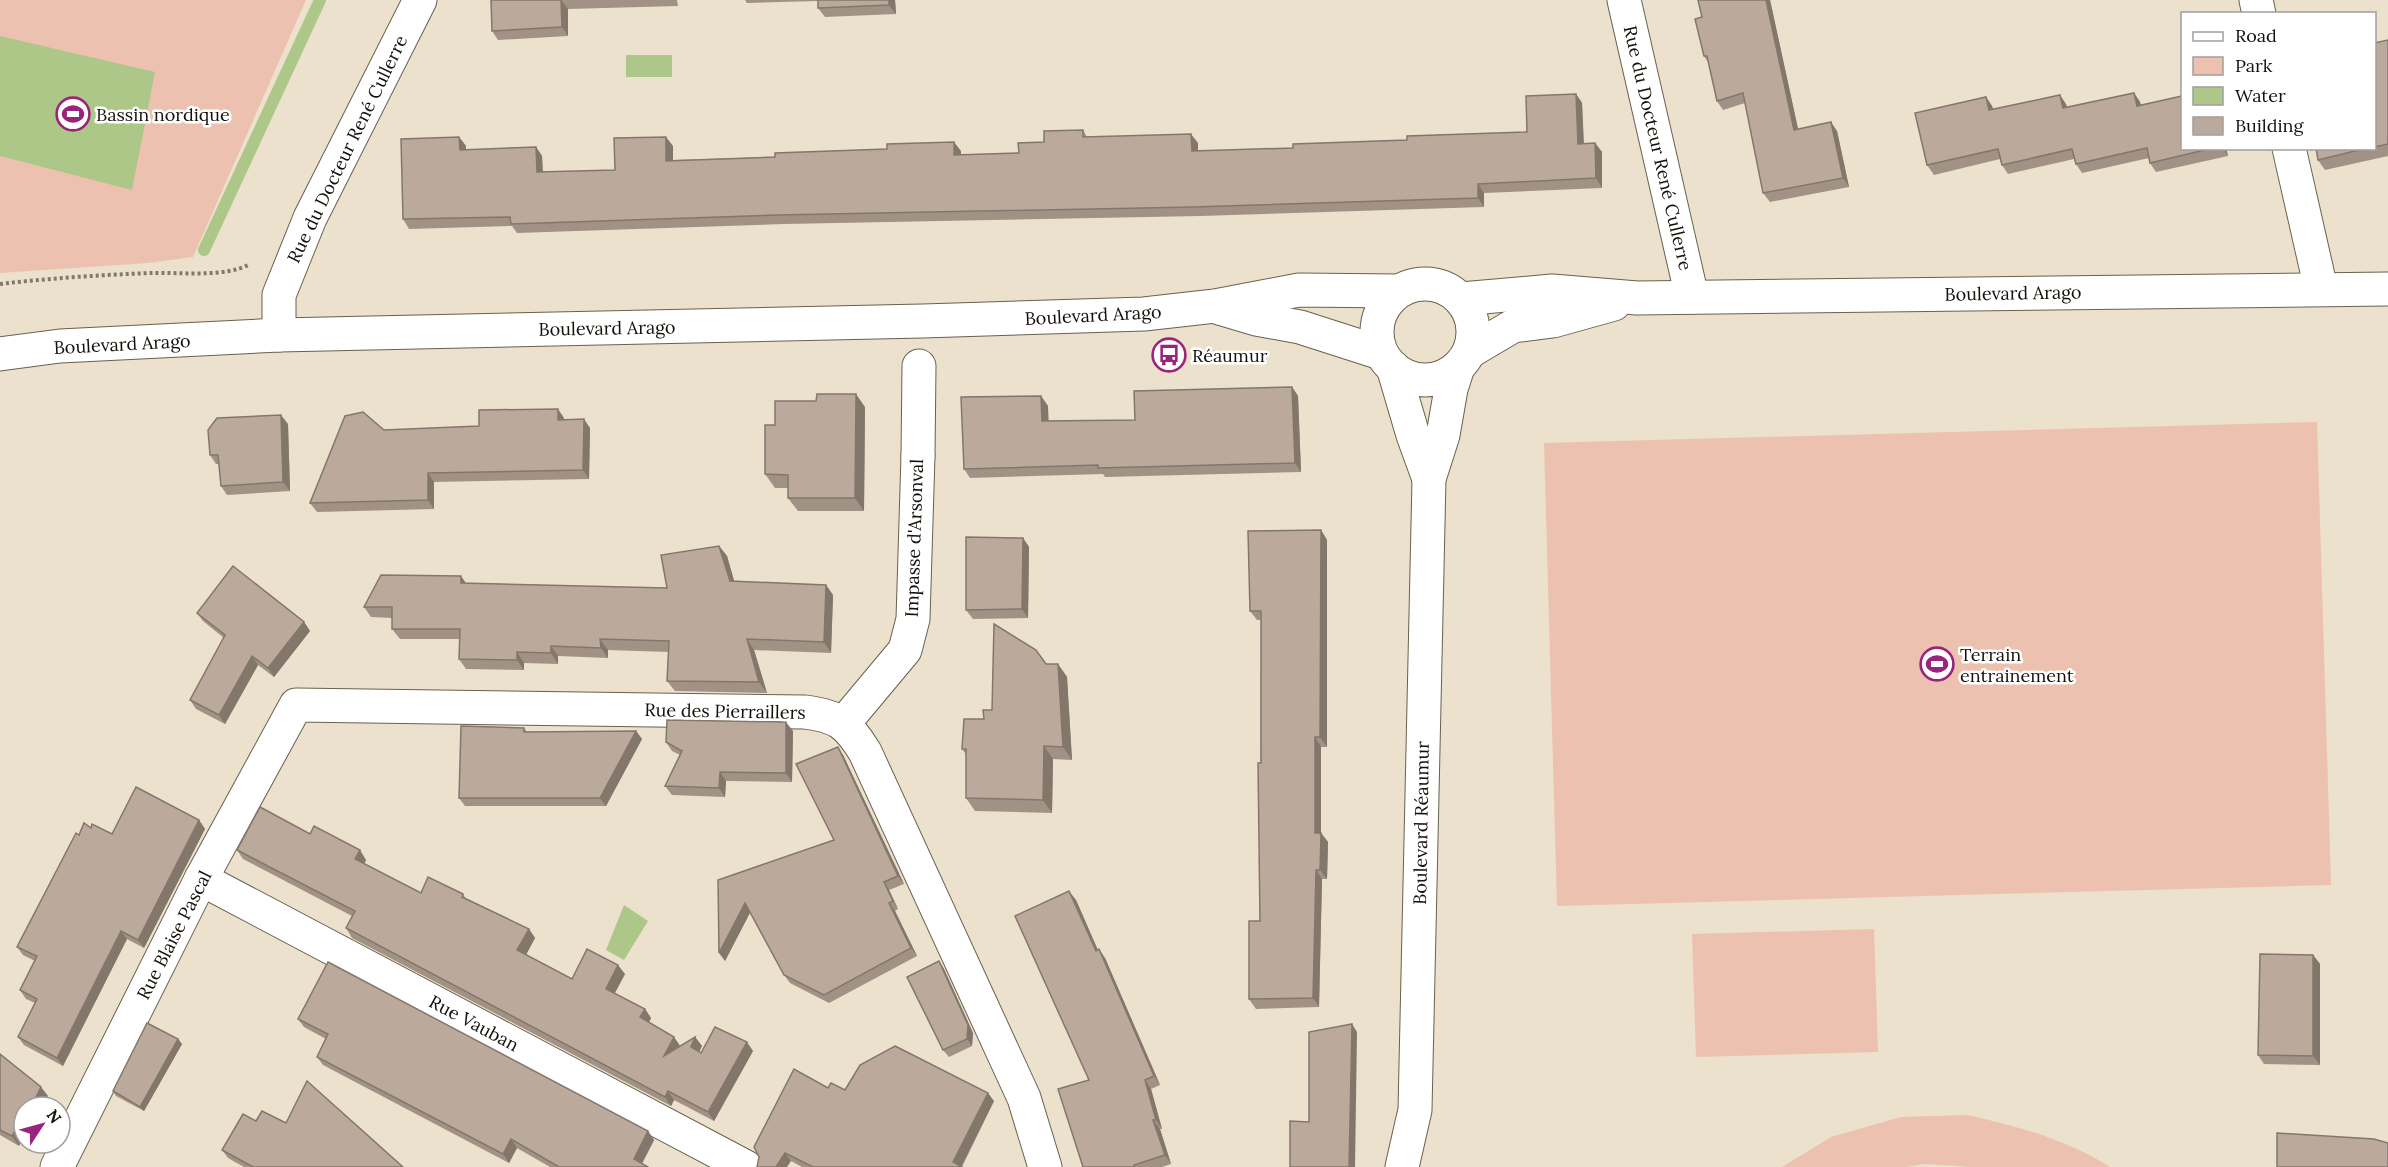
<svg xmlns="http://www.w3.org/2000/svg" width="2388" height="1167" font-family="Lora,serif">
	<rect width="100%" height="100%" fill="#ebe1cd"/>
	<g fill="#edc1af">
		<path d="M0,0H306L193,257L148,263L0,273Z"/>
		<path d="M2317,422L2331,885L1557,906L1544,443Z"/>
		<path d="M1874,929L1878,1052L1696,1057L1692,934Z"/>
		<path d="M1967,1115C2017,1126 2066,1139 2110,1167H1972L1924,1164L1907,1167H1782L1831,1137L1901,1117Z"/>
	</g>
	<g fill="#adc789">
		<path d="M0,36L155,72L132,190L0,156Z"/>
		<rect x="626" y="55" width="46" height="22"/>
		<path d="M624,905L648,921L624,960L606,950Z"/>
	</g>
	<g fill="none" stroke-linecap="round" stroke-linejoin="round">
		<path stroke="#adc789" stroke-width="12" d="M204,250L320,0"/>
		<defs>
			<path id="pedestrian" d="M918,456L919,366"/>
			<g id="minor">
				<path d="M1624,0L1692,297"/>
				<path d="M2256,0L2259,14"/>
				<path d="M2289,148L2321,289"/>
				<path d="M279,335V295L310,218L420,0"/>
				<path d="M1393,367L1413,435L1429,479"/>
				<path d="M844,723L905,650L913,619L918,456"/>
				<path d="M201,879L746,1167"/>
				<path d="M57,1167L201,879L296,705L805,712C838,716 848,724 865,752L1024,1098L1045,1167"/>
				<path d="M1402,1167L1415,1110L1429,479L1443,435L1451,389L1458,367"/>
			</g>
			<g id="secondary">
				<circle cx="1425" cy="332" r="48"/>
				<path d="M1461,299L1552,291L1637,298L2388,289"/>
				<path d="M1219,308L1256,319L1300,327L1381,353"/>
				<path d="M1469,352L1513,326L1553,321L1614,304"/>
				<path d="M0,354L60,346L279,335L923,321L1144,314L1215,306L1299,290L1398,291"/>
			</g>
		</defs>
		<use href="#pedestrian" stroke="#69604f" stroke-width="35"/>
		<use href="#minor" stroke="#69604f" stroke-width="35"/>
		<use href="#secondary" stroke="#69604f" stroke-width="35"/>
		<path stroke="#80796c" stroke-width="4" stroke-dasharray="3 3" stroke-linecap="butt" d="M0,284C50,278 101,275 151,273C180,272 225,278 250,264"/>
		<use href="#pedestrian" stroke="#fff" stroke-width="33"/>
		<use href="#minor" stroke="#fff" stroke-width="33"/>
		<use href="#secondary" stroke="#fff" stroke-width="33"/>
	</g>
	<g fill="#a19285">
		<path d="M491,0H677L678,6L568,9V36L498,40L492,31Z"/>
		<path d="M745,0H895L896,14L825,17L818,8V1L747,3Z"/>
		<path d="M1770,0L1798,129L1837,131L1849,187L1770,202L1763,193L1745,103L1723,110L1717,101L1708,62L1704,56L1702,17Z"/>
		<path d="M2388,40V156L2325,170L2318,160L2316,148H2374V43Z"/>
		<path d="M2134,93L2140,102L2141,106L2182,148H2226L2228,156L2156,172L2150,163L2149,158L2082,173L2076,164L2074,159L2008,174L2002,165L2000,159L1934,175L1927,165L1986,97L1992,106L1993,109L2066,104L2067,107Z"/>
		<path d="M1576,94L1582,103L1584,144L1595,143L1602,152V188L1484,193V207L1200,216L784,224L517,233L512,226L409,229L403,219L459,137L466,146V150L536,147L542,156L543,172L615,170L673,146V160L961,151V155L1019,153L1044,142L1083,130L1087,137L1198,143V151L1293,148L1527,132Z"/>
		<path d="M1292,387L1298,396L1301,472L1105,477L1103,474L970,478L964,469L1041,396L1048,406V421L1135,420Z"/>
		<path d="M865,407L864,511H798L788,498V488H775L765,474L775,425Z"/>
		<path d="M564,418V419L590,428L589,479L434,482V509L317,512L310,503L384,430L479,426Z"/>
		<path d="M288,424L290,491L227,495L221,486L219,464H216L210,455Z"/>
		<path d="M1321,530L1327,540V747H1321V833L1328,842L1327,879H1322L1319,1007L1256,1009L1249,999L1260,921L1261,620H1257L1250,611Z"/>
		<path d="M1023,538L1029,547L1028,618L973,619L966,610Z"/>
		<path d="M719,546L727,556L734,581L826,585L833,595L831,653L754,650L767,693L675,691L667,681L669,652L608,650V658L558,656V664L524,663V670L466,669L459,659V639H400L392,629V618L371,617L364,607L466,583L667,588Z"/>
		<path d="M197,613L304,622L310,631L274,677L258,665L225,724L196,709L190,700L224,638L203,621Z"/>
		<path d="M1046,664H1058L1067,677L1072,760L1053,759L1052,813L975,811L966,798V754L962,749L984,719L992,710Z"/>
		<path d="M524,728L527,732L636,731L642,739L606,806H465L459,798Z"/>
		<path d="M793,731L792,782L726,781L725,797L672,795L665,786L680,755L672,751L666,742Z"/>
		<path d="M843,755L904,884L889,890L898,909L895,911L917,956L829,1003L790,983L784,975L750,912L725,961L718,880L834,840Z"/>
		<path d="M199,820L205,829L144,948L127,939L63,1066L24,1045L18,1037L35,1003L26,999L20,990L35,961L23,955L17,947L79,835L91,828L112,834Z"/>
		<path d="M310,834L366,860L364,864L421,893L463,894L466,899L529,929L535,938L526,955L572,979L625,974L615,993L645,1009L651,1018L649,1022L674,1037L680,1046L695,1037L702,1046L699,1052L701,1053L753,1051L714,1121L674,1100L671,1106L352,938L346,928L352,916L243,859L237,850Z"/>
		<path d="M1076,900L1098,950L1105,958L1160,1085L1151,1089L1162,1129H1160L1171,1164L1162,1167H1083L1089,1080Z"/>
		<path d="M2313,955L2320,964V1065L2264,1064L2258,1055Z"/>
		<path d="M939,961L944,969L973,1033L972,1046L949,1057L943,1050Z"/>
		<path d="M298,1019L648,1131L654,1140L642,1164L648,1167H550L517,1148L509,1163L323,1065L317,1057L326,1039L304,1027Z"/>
		<path d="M178,1039L182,1044L144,1111L116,1096L113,1091Z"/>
		<path d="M0,1054L48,1096L24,1107L19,1146L0,1135Z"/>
		<path d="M845,1090L994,1101L962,1167H802L791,1161L757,1167Z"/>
		<path d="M256,1121L286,1123L403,1167H244L228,1158L222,1150Z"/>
	</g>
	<g fill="#83776c">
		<path d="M561,0L568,9V36L562,27Z"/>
		<path d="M889,0H895L896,14L889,5Z"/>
		<path d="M1766,0H1770L1800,138L1794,130Z"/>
		<path d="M2134,93L2140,102L2143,116L2137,106Z"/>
		<path d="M1576,94L1582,103L1584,153L1578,144Z"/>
		<path d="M2060,95L2066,104L2069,117L2063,108Z"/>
		<path d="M1986,97L1992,106L1995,119L1989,110Z"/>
		<path d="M1831,122L1837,131L1849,187L1843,178Z"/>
		<path d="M1191,134L1198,143V160L1192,151Z"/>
		<path d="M459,137L466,146V159L460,150Z"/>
		<path d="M666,137L673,146V170L666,161Z"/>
		<path d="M954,142L961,151V164L954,155Z"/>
		<path d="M1595,143L1602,152V188L1596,178Z"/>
		<path d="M536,147L542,156L543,181L537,172Z"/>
		<path d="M2223,148H2226L2228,156Z"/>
		<path d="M1478,184L1484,193V207L1478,198Z"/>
		<path d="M1292,387L1298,396L1301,472L1295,463Z"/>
		<path d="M856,394L865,407L864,511L855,498Z"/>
		<path d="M1041,396L1048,406L1049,430L1042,421Z"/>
		<path d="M558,409L564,418V428L558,420Z"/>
		<path d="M281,415L288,424L290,491L283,482Z"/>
		<path d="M584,419L590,428L589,479L583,470Z"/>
		<path d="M428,473L434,482V509L428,500Z"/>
		<path d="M1321,530L1327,540V747L1320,737Z"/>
		<path d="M1023,538L1029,547L1028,618L1022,609Z"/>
		<path d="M719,546L727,556L737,591L730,581Z"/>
		<path d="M461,576L468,586L461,583Z"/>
		<path d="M826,585L833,595L831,653L824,642Z"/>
		<path d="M304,622L310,631L274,677L268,668Z"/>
		<path d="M600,639L608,650V658L601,648Z"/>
		<path d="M747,639L754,650L767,693L759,682Z"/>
		<path d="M551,646L558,656V664L551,653Z"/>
		<path d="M517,652L524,663V670L517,660Z"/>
		<path d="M252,656L258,665L225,724L219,715Z"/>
		<path d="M1058,664L1067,677L1072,760L1063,747Z"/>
		<path d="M786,722L793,731L792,782L786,773Z"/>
		<path d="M636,731L642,739L606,806L600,798Z"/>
		<path d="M1315,737L1321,747V836V833L1328,842L1327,879L1320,870L1315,833Z"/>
		<path d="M1044,746L1053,759L1052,813L1043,800Z"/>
		<path d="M838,747L843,755L904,884L898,876Z"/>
		<path d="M720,772L726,781L725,797L719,788Z"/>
		<path d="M199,820L205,829L144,948L138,940Z"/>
		<path d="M360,850L366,860L361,869L355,859Z"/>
		<path d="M1316,870L1322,879L1319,1007L1313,998Z"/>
		<path d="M884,882L889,890L898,909L893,901Z"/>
		<path d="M1069,891L1076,900L1102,960L1096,951Z"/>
		<path d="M745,903L751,911L725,961L719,953Z"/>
		<path d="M889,903L895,911L917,956L911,948Z"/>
		<path d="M529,929L535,938L523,960L517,950Z"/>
		<path d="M121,931L127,939L63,1066L57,1058Z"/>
		<path d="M1099,949L1105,958L1160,1085L1154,1076Z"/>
		<path d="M2313,955L2320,964V1065L2313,1056Z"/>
		<path d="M939,961L944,969L973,1033L972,1046L967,1039Z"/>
		<path d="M618,965L625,974L612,998L606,989Z"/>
		<path d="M645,1009L651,1018L647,1026L640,1017Z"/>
		<path d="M1352,1024L1357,1032L1355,1167H1349Z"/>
		<path d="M674,1037L680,1046L664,1056Z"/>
		<path d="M695,1037L702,1046L697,1056L691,1047Z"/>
		<path d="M178,1039L182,1044L144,1111L140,1107Z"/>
		<path d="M747,1042L753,1051L714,1121L708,1112Z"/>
		<path d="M1145,1080L1151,1089L1162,1129L1156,1120Z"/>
		<path d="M41,1087L48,1096L42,1107H31Z"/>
		<path d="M668,1091L674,1100L671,1106L665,1097Z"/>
		<path d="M988,1093L994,1101L961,1167L953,1162Z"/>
		<path d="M24,1114V1135L19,1146L12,1136Z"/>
		<path d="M1153,1120L1160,1129L1171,1164L1165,1155Z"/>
		<path d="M648,1131L654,1140L640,1167L634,1159Z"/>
		<path d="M511,1139L517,1148L509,1163L503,1154Z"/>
		<path d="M785,1153L791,1161L787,1167H776Z"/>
	</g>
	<g fill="#bbaa9b" stroke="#83776c" stroke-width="1.5">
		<path d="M491,0H561L562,27L492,31Z"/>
		<path d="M818,0H889V5L818,8Z"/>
		<path d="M1698,0H1766L1794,130L1831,122L1843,178L1763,193L1743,93L1717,101L1707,56H1704L1695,19L1702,17Z"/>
		<path d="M2388,40V144L2374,147V43Z"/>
		<path d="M2134,93L2137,106L2182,96V148H2213L2150,163L2147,148L2076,164L2072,149L2002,165L1998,149L1927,165L1915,113L1986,97L1989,110L2060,95L2063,108Z"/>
		<path d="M1576,94L1578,144L1595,143L1596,178L1478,184V198L1193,207L778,215L511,224L510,217L403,219L401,139L459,137L460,150L536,147L537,172L615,170L614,138L666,137V161L775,157V153L887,149V144L954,142V155L1019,153L1018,143L1044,142V131L1083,130V137L1191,134L1192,151L1293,148V144L1407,140V136L1527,132L1526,96Z"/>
		<path d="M2316,148H2367L2318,160Z"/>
		<path d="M1292,387L1295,463L1098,468V465L964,469L961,397L1041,396L1042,421L1135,420L1134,391Z"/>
		<path d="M817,394H856L855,498H788V475L765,474V425H775V401H816Z"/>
		<path d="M558,409V420L584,419L583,470L428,473V500L310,503L345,416L363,412L384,430L479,426V410Z"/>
		<path d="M281,415L283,482L221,486L218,455H210L208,430L217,418Z"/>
		<path d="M1321,530L1320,737H1315V833H1321L1320,870H1316L1313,998L1249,999V921H1260L1258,763H1261V611H1250L1248,531Z"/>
		<path d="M966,537L1023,538L1022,609L966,610Z"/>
		<path d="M719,546L730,581L826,585L824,642L747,639L759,682L667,681L669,641L600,639L601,648L551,646V653L517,652V660L459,659L460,629H392V607H364L381,575L461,576V583L667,588L661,555Z"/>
		<path d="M233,566L304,622L268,668L252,656L219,715L190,700L225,635L197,613Z"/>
		<path d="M994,624L1036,650L1046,664H1058L1063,747L1044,746L1043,800L966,798V749H962L964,719H984L983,710H992Z"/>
		<path d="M667,720L786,722V773L720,772L719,788L665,786L682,751L666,742Z"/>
		<path d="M461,726L524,728V732L636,731L600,798H459Z"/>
		<path d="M838,747L898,876L884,882L893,901L889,903L911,948L824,995L784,975L745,903L719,953L718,880L834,840L796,764Z"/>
		<path d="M136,787L199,820L138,940L121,931L57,1058L18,1037L37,999L20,990L37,956L17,947L76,833L79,835L84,823L91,828L92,824L112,834Z"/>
		<path d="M260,807L310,834L314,826L360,850L355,859L421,893L428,877L463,894L462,897L529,929L517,950L572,979L587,949L618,965L606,989L645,1009L640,1017L674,1037L664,1056L695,1037L691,1047L701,1053L715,1027L747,1042L708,1112L668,1091L665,1097L346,928L355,911L237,850Z"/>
		<path d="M1069,891L1096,951L1099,949L1154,1076L1145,1080L1156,1120H1153L1165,1155L1134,1165V1167H1083L1058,1089L1089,1080L1015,916Z"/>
		<path d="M2260,954L2313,955V1056L2258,1055Z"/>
		<path d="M939,961L968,1025L967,1039L943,1050L907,977Z"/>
		<path d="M328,962L648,1131L634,1159L648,1167H559L511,1139L503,1154L317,1057L328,1034L298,1019Z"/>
		<path d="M147,1023L178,1039L140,1107L113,1091Z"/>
		<path d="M1352,1024L1349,1167H1290V1121L1309,1122V1032Z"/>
		<path d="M895,1046L988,1093L953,1162L962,1167H813L785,1153L776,1167H757L759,1157L754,1147L794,1069L828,1088L831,1083L845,1090L860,1065Z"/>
		<path d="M0,1054L41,1087L31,1107H24V1114L12,1136L0,1130Z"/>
		<path d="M307,1081L403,1167H253L222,1150L243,1114L256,1121L262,1111L286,1123Z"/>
		<path d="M2277,1133L2374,1139L2388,1143V1167H2277Z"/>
	</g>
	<defs>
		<symbol id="stadium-ring" viewBox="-11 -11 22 22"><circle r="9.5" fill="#fff" stroke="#9a237d" stroke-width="1.5"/><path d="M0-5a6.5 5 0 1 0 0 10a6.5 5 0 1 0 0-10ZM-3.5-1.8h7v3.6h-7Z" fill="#9a237d"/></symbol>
		<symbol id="bus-ring" viewBox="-11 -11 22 22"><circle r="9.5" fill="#fff" stroke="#9a237d" stroke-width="1.5"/><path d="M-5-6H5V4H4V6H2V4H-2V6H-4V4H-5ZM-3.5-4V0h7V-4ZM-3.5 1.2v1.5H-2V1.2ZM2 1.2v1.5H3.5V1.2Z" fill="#9a237d"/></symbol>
	</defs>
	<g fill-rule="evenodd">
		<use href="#stadium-ring" x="54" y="95" width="38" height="38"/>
		<use href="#bus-ring" x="1150" y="336" width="38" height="38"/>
		<use href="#stadium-ring" x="1918" y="645" width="38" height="38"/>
	</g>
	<g text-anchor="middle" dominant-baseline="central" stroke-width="5" stroke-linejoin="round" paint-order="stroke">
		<g font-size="18" fill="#14100a" stroke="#fff" text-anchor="start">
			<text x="96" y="114">Bassin nordique</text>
			<text x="1192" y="355">Réaumur</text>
			<text x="1960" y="654">Terrain<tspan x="1960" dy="21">entrainement</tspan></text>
		</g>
		<g font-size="18" fill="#14100a" stroke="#fff">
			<text transform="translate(1658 148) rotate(77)">Rue du Docteur René Cullerre</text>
			<text transform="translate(347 149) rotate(-64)">Rue du Docteur René Cullerre</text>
			<text transform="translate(2013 293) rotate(-1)">Boulevard Arago</text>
			<text transform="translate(1093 315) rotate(-3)">Boulevard Arago</text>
			<text transform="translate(607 328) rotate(-1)">Boulevard Arago</text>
			<text transform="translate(122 344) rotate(-3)">Boulevard Arago</text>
			<text transform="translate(914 538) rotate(-88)">Impasse d'Arsonval</text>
			<text transform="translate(725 711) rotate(1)">Rue des Pierraillers</text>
			<text transform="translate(1421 823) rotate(-89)">Boulevard Réaumur</text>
			<text transform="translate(174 935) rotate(-63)">Rue Blaise Pascal</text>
			<text transform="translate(474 1023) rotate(28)">Rue Vauban</text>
		</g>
	</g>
	<rect x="2181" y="12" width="195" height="138" fill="#ffffff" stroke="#a19f9d" stroke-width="1.5"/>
	<rect x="2193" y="32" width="30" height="9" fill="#ffffff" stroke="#a19f9d" stroke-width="1.5"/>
	<text x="2235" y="42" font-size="18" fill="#14100a">Road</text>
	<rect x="2193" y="57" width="30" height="18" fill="#edc1af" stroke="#a19f9d" stroke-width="1.5"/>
	<text x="2235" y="72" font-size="18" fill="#14100a">Park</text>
	<rect x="2193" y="87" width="30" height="18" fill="#adc789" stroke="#a19f9d" stroke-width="1.5"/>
	<text x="2235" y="102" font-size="18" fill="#14100a">Water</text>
	<rect x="2193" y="117" width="30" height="18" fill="#bbaa9b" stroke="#a19f9d" stroke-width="1.5"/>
	<text x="2235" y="132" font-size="18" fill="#14100a">Building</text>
	<g transform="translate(42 1125) rotate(54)"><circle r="28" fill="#ffffff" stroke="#a19f9d" stroke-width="1.5"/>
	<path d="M0-4.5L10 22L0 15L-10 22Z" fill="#9a237d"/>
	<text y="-9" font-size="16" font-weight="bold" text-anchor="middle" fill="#14100a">N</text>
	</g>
</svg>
